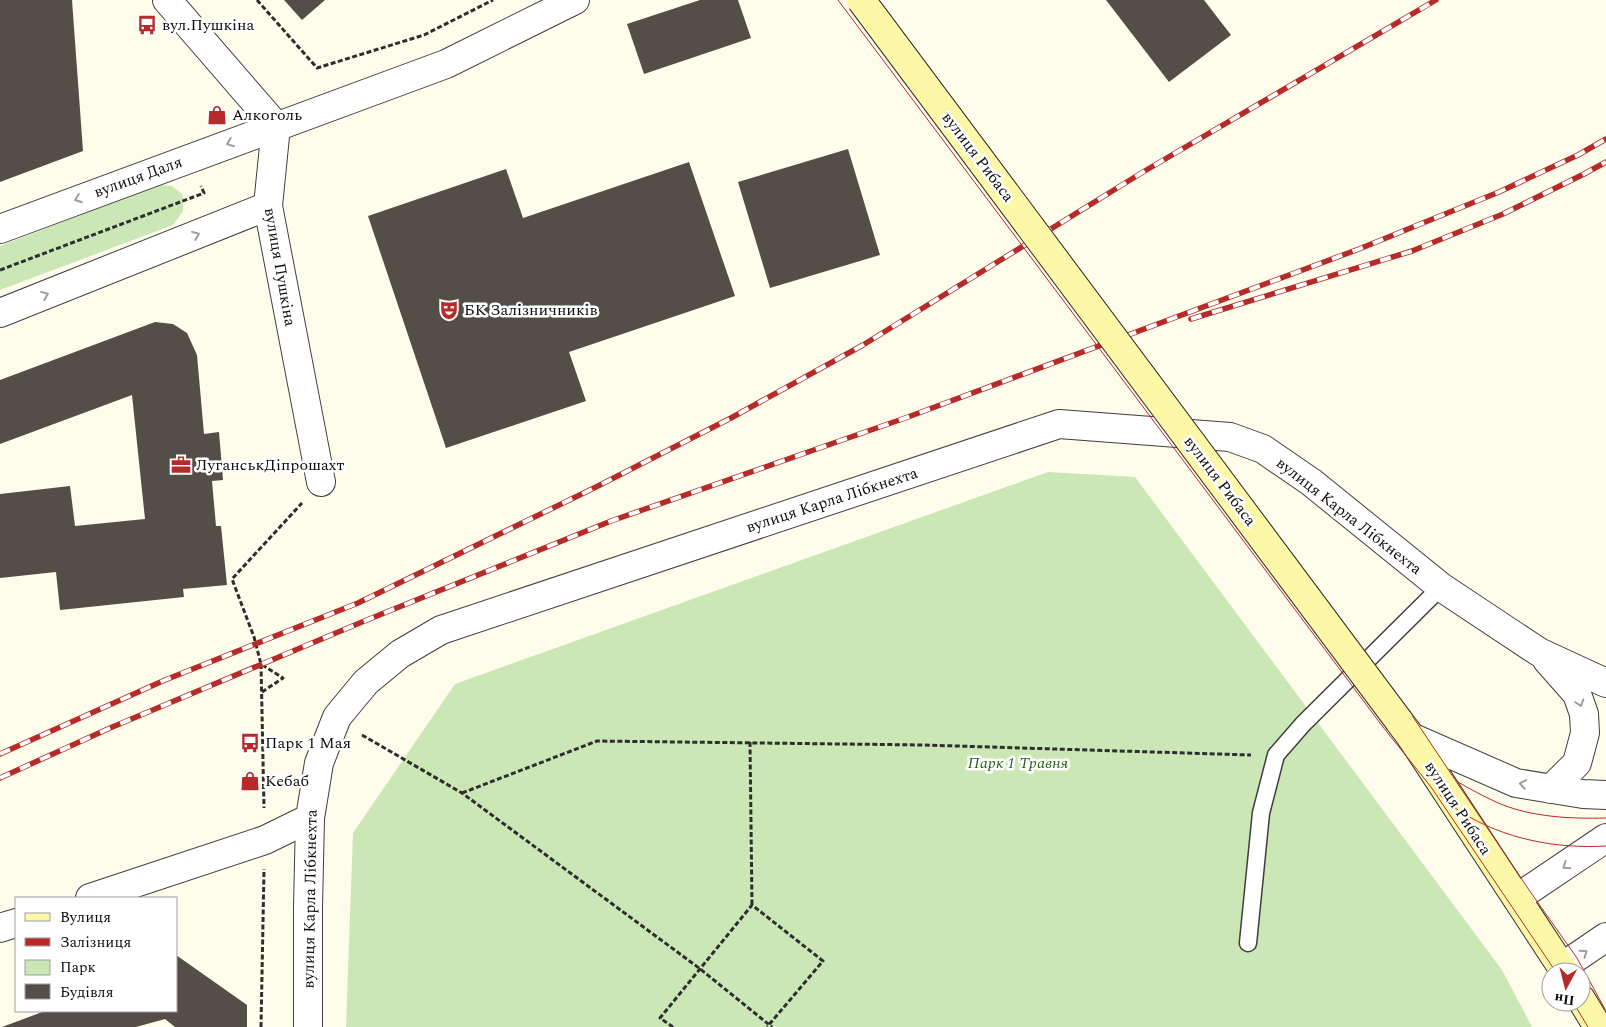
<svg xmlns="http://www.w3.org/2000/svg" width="1606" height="1027" font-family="Spectral,serif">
	<rect width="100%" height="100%" fill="#fefceb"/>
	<g fill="#cce7b6">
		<path d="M158,185L172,186L183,195V211L173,225L0,290V246Z"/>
		<path d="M1048,472L1135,477L1502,970L1532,1027H346L353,833L455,684Z"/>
	</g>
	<g fill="#544e48">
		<path d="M0,0H72L83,151L0,182Z"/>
		<path d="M284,0H325L302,20Z"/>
		<path d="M700,0H738L751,38L644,74L627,24Z"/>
		<path d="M1106,0H1204L1231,35L1169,82Z"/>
		<path d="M848,149L880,255L770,288L738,182Z"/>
		<path d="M689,162L735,296L569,352L586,401L446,448L368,216L506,169L523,218Z"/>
		<path d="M155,322L173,324L187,333L197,355L204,434L219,432L223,480L212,481L216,526H221L227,585L183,589L184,597L60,610L56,572L0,578V494L70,486L75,526L145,519L132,395L0,444V380Z"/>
		<path d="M176,955L247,1005V1027H175L165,1019L136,1027H2L45,1011H176Z"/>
	</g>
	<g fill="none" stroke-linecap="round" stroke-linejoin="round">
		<defs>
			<path id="service" d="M1248,943L1261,813L1276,755L1303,724L1441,587"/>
			<g id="minor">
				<path d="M167,0L276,126L268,206L321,482"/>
				<path d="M0,229L446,64L575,0"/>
				<path d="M0,313L268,206"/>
				<path d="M90,898L265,840L310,818"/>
				<path d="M0,928L16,923"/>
			</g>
			<g id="tertiary">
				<path d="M1547,660L1577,694L1584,714L1585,733L1577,763L1551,789"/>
				<path d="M1411,737L1516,783L1583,794L1606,795"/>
				<path d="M1517,898L1606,838"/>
				<path d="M1562,967L1606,937"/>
				<path d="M308,1027V907L310,818L319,763L337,717L366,682L400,654L441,630L1059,424L1230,437L1263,449L1311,482L1441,587L1539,652L1606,683"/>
			</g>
			<g id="secondary">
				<path d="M1399,721L1411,737L1565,972"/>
				<path d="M1581,999L1598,1027"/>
			</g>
		</defs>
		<use href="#service" stroke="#3f3f3f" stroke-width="19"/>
		<use href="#minor" stroke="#3f3f3f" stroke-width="30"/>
		<use href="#tertiary" stroke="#3f3f3f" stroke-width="30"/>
		<use href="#secondary" stroke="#2e2e2e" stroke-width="30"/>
		<g stroke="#2e2e2e" stroke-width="3" stroke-dasharray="5 2.5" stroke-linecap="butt">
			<path d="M257,0L317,68L424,35L493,0"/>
			<path d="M0,270L204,193L201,186"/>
			<path d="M261,664L264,808"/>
			<path d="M262,692L283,678L261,664L254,637L232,579L302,503"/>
			<path d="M362,735L462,793L699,968L772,1027"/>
			<path d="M750,742L752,905"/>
			<path d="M462,793L597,741L924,745L1251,755"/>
			<path d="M261,1027L264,869"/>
			<path d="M673,1027L660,1018L752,905L823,961L767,1027"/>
		</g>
		<use href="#service" stroke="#fff" stroke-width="16"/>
		<use href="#minor" stroke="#fff" stroke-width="28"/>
		<use href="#tertiary" stroke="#fff" stroke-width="28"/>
		<use href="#secondary" stroke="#fcf8a8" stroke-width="28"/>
		<g stroke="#b62b29" stroke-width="1">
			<path d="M838,0L1383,727L1431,787L1556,972"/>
			<path d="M879,0L1407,708L1529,890L1577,958L1606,1011"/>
			<path d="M1458,782C1470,789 1483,796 1496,802C1529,817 1570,819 1606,818"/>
			<path d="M1440,795C1447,801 1454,808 1461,812C1504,839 1556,849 1606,846"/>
			<path d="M1573,1002L1588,1027"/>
		</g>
		<defs>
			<g id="rail">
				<path d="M1191,319L1412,251L1503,214L1584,174L1606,162"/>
				<path d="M0,754L165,680L358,603L596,487L731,418L863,345L1143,172L1436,0"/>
				<path d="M0,778L110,728L362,622L611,521L908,417L1359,249L1499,192L1578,155L1606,139"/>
			</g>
		</defs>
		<use href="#rail" stroke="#b62b29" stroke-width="5.5"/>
		<use href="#rail" stroke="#fff" stroke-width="4" stroke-dasharray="11" stroke-linecap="butt"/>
		<defs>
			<path id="secondary-bridge" d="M861,0L1399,721"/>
		</defs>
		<use href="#secondary-bridge" stroke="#2e2e2e" stroke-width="30" stroke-linecap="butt"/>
		<use href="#secondary-bridge" stroke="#fcf8a8" stroke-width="28"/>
	</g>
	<defs><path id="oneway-chevron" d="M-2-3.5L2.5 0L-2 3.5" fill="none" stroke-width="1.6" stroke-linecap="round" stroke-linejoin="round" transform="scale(1.25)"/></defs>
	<g stroke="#9e9e9e">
		<use href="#oneway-chevron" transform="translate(230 143) rotate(159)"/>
		<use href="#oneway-chevron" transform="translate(78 199) rotate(160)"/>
		<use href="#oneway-chevron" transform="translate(196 235) rotate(-22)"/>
		<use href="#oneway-chevron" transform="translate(45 295) rotate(-22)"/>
		<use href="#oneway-chevron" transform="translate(1580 703) rotate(72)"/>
		<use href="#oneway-chevron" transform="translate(1523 784) rotate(-170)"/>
		<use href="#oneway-chevron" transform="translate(1566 866) rotate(146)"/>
		<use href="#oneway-chevron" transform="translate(1584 953) rotate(-35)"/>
	</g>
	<defs>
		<symbol id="bus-bare" viewBox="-9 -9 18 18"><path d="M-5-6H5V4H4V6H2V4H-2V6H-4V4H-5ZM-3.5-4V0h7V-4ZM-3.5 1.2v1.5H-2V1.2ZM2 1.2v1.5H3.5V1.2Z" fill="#b62b29" stroke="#fff" stroke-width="2.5" paint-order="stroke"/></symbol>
		<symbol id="shop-bare" viewBox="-9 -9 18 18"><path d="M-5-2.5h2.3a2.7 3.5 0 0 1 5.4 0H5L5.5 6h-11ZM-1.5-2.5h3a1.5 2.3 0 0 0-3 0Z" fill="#b62b29" stroke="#fff" stroke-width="2.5" paint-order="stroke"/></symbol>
		<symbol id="theatre-bare" viewBox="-9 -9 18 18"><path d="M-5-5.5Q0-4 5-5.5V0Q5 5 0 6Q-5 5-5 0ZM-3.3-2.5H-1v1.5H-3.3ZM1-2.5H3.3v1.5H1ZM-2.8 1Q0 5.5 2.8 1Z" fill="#b62b29" stroke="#fff" stroke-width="2.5" paint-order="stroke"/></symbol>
		<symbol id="office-bare" viewBox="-9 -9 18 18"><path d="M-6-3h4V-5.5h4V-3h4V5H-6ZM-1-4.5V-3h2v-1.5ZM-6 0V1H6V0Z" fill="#b62b29" stroke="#fff" stroke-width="2.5" paint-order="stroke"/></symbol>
	</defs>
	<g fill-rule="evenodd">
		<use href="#bus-bare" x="133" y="11" width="28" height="28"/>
		<use href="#shop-bare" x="203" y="101" width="28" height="28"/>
		<use href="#theatre-bare" x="435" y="296" width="28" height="28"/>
		<use href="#office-bare" x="167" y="451" width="28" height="28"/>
		<use href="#bus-bare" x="236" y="729" width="28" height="28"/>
		<use href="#shop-bare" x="236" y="767" width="28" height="28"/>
	</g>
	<g text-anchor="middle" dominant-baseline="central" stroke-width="5" stroke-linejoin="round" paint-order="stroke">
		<g font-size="16" fill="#0c0c0c" stroke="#fff" text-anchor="start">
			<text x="162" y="25">вул.Пушкіна</text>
			<text x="232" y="115">Алкоголь</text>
			<text x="464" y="310">БК Залізничників</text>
			<text x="196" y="465">ЛуганськДіпрошахт</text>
			<text x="265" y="743">Парк 1 Мая</text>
			<text x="265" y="781">Кебаб</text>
		</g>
		<g font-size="16" fill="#0c0c0c" stroke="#fff">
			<text transform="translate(978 157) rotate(53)">вулиця Рибаса</text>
			<text transform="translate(138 177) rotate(-20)">вулиця Даля</text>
			<text transform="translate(280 267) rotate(80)">вулиця Пушкіна</text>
			<text transform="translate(1220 481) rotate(53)">вулиця Рибаса</text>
			<text transform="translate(832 500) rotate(-18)">вулиця Карла Лібкнехта</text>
			<text transform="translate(1349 516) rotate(38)">вулиця Карла Лібкнехта</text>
			<text transform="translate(1458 808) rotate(57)">вулиця Рибаса</text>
			<text transform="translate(310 899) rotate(-89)">вулиця Карла Лібкнехта</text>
		</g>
		<g font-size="16" font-style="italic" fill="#28601f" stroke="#fff">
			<text x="1018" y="763">Парк 1 Травня</text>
		</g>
	</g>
	<rect x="15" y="897" width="162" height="115" fill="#ffffff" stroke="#9e9e9e"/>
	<rect x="25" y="913" width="25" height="8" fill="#fcf8a8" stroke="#9e9e9e"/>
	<text x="60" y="922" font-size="15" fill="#0c0c0c">Вулиця</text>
	<rect x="25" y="938" width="25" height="8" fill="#b62b29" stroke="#9e9e9e"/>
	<text x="60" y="947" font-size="15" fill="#0c0c0c">Залізниця</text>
	<rect x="25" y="960" width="25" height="15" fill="#cce7b6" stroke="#9e9e9e"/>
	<text x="60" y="972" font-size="15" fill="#0c0c0c">Парк</text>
	<rect x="25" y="984" width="25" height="15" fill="#544e48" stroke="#9e9e9e"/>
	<text x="60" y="997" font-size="15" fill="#0c0c0c">Будівля</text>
	<g transform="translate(1566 987) rotate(187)"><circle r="24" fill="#ffffff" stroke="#9e9e9e"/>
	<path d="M0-4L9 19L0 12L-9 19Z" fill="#b62b29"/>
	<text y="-8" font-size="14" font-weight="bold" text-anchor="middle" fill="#0c0c0c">Пн</text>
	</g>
</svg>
